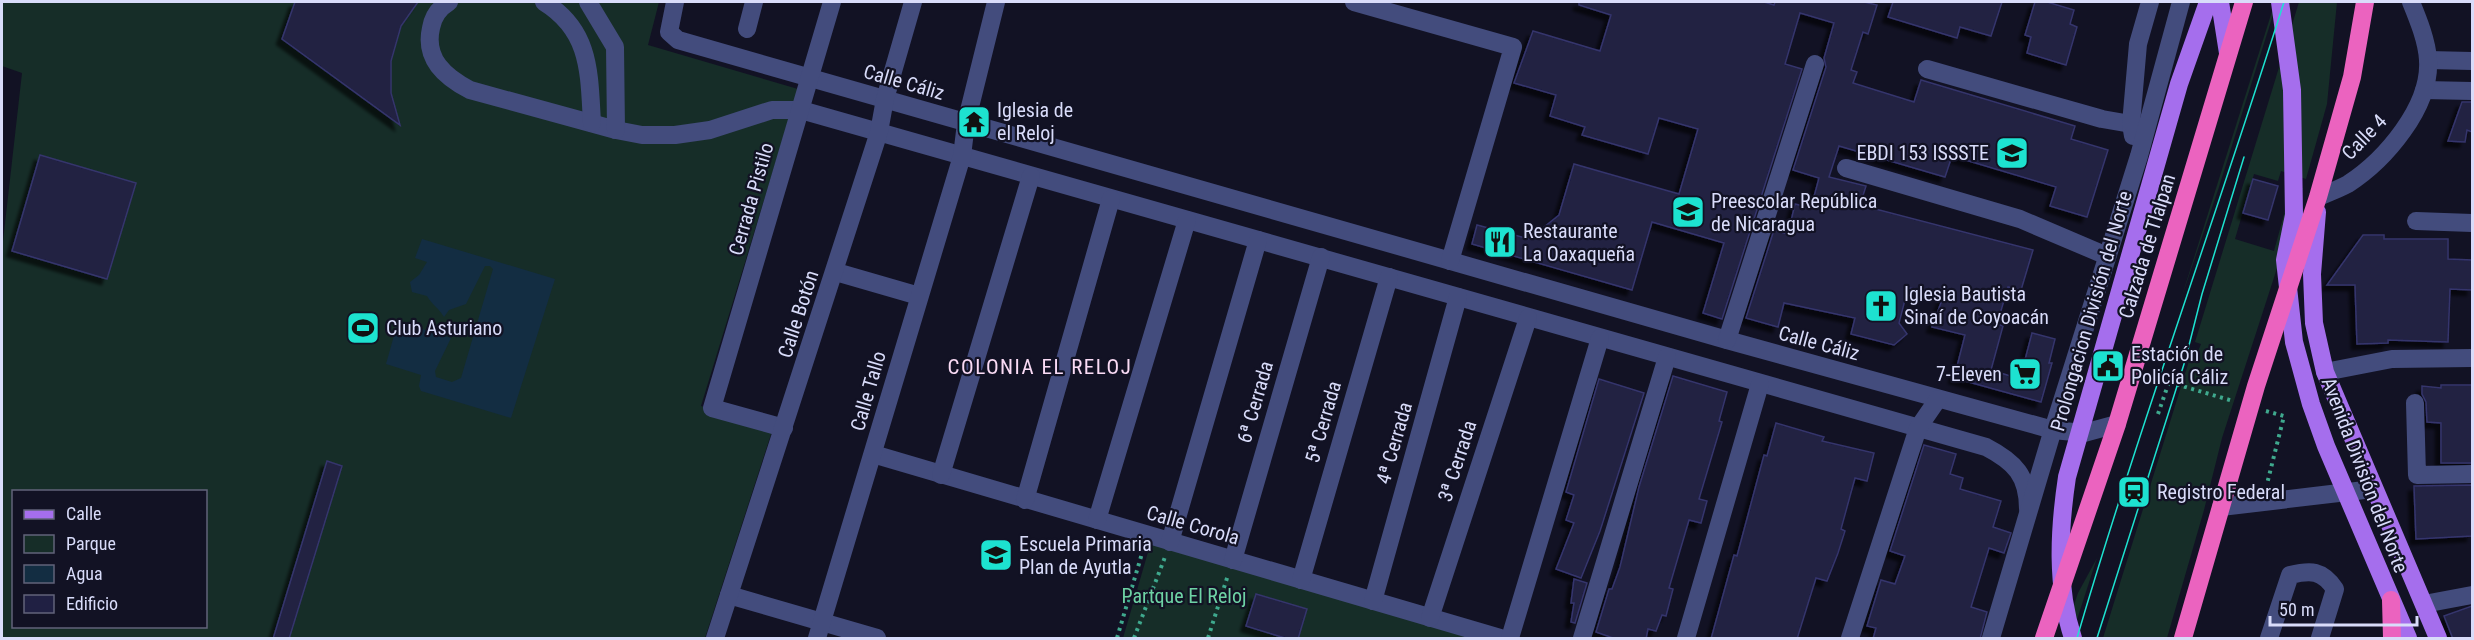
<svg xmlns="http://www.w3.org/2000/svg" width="2474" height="640" font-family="'Roboto Condensed',sans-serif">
	<defs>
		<filter id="shadow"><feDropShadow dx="-5.5" dy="5.5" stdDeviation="1.5" flood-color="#0009"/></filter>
	</defs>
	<rect width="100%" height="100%" fill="#121224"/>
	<g fill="#162d28" fill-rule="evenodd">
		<path d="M2,2H659L648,45L798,89L701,406L773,428L705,638H2V250L22,73L2,66ZM14,492H206V626H14Z"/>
		<path d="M2275,2H2277L2219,187L2180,302Z"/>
		<path d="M2299,2H2337L2327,104L2306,179L2281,171L2278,181L2254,174L2235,239L2274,251L2292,185L2303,188L2222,438L2204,510L2167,638H2103L2193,348L2199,349L2201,344L2195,342Z"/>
		<path d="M1151,542L1475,638H1123Z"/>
		<path d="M2097,558L2071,638H2063L2078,593Z"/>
	</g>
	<path fill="#132d42" d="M422,239L555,279L511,418L421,391L419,386L421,375L386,364L397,325L400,322L451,338L435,371L436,377L452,382L461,378L493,269L490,266H485L466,304L449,310L444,317C439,308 432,305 427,296L412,292L410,282L419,275L427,262L415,258Z"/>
	<g fill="#202043" stroke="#35356c" stroke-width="1.5" filter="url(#shadow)">
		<path d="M295,2H418L401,26L391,61V93L400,125L282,39Z"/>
		<path d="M1579,2H1764L1774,5L1775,2H1864L1877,5L1868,34L1863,32L1851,70L1857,72L1853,83L1914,102L1921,80L2075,126L2071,139L2108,150L2087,217L2050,206L2056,187L1952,156L1945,177L1839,146L1829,177L1866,186L1860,205L2033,250L2021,290L2008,287L1997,324L2003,326L1991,370L2020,379L2032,333L2055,339L2049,363H2052L2041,402L1954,378L1965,335L1932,327L1945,292L1908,288L1899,323L1907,334L1894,345L1851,334L1855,318L1784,303L1778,327L1746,318L1774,230L1788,234L1795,204L1811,208L1819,178L1793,170L1826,67L1824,58L1834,23L1800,13L1785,64L1802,69L1722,319L1703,313L1724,243L1652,222L1632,290L1472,244L1477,225L1529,239L1559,215L1574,164L1679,194L1698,129L1659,118L1648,154L1582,135L1585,127L1550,116L1556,95L1514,83L1533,31L1600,51L1611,15L1579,5Z"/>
		<path d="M1893,2H2002L1991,36L1960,27L1957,38L1888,17Z"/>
		<path d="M2035,2H2047L2074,10L2070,24L2077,27L2066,65L2027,53L2031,37L2025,35Z"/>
		<path d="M2462,102H2472V132L2467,130L2465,142L2448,141Z"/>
		<path d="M40,155L136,183L107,279L12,251Z"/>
		<path d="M2253,179L2278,186L2268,220L2243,213Z"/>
		<path d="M2363,235H2384V239H2448V259L2472,260V290L2450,289L2448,342L2388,340V343L2357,344L2355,285H2327Z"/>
		<path d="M1673,376L1727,392L1719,421L1722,422L1699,499L1707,501L1701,523L1689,520L1669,588L1673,589L1666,616L1662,615L1656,631L1648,629L1646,639H1616L1596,632L1609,589H1612L1620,567L1639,487Z"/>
		<path d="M1599,379L1644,393L1600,531L1581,578L1556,569L1574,523L1566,520L1574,495L1566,492Z"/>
		<path d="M2441,385H2472V463H2441V423L2427,422L2426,402L2422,394V386L2441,388Z"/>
		<path d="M1776,423L1824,437L1822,441L1874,453L1867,481L1855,478L1841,529L1845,531L1838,553L1827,581L1816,578L1797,639H1711L1734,555L1737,556L1764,455L1767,456Z"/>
		<path d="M1924,445L1956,454L1950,474L1963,478L1960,489L2001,501L1993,527L2011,533L2004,553L1989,548L1971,607L1987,612L1980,639H1873L1876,628L1867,626L1881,580L1895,584L1905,556L1890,551Z"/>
		<path d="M327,461L342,466L289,639H273Z"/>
		<path d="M2472,485V536L2416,539L2414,486Z"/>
		<path d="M1574,579L1587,583L1575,623L1571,622L1574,603H1571Z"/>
		<path d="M1256,594L1307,609L1298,639H1288L1246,626Z"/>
		<path d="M2472,606V639H2453L2444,616Z"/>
	</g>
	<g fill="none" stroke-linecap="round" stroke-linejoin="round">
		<g stroke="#3fa98e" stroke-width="4" stroke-dasharray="3 4.5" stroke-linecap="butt">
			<path d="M2148,376L2233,401"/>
			<path d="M2266,411L2284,416L2267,484"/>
			<path d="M2158,414L2169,382"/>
			<path d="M1117,638L1143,550"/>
			<path d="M1134,638L1165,557"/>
			<path d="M1208,638L1228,575"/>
		</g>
		<g stroke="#434c7d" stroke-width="18">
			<path d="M449,2C439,8 433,16 431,28C424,59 445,77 470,90L616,130L642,135H675L710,130L772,110H801L1986,447C2015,462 2028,476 2028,509"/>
			<path d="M544,2C591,31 589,73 592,123"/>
			<path d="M588,2L615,47L616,130"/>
			<path d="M675,2L669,32L678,40L1727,340L2053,430L2084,433L2117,424"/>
			<path d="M1354,2L1513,47L1450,261"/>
			<path d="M747,29L754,2"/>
			<path d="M2428,60L2472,61"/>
			<path d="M1927,69L2102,119L2131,124"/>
			<path d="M2424,90L2472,91"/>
			<path d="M2133,136L2131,124L2138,44L2150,2"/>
			<path d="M1846,168L2020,219L2107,256"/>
			<path d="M2318,197C2328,193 2339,189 2348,184C2385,160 2431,107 2428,60C2427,41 2418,19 2411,2"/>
			<path d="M2416,221L2472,223"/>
			<path d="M836,272L919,296"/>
			<path d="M1727,340L1815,64"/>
			<path d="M2325,372L2392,359L2472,358"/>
			<path d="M2415,403L2417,475L2472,474"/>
			<path d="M784,428L712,408L832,2"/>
			<path d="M873,454L1500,638"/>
			<path d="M941,475L1031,176"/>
			<path d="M1025,500L1111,199"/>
			<path d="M2221,507L2373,489"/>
			<path d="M1097,520L1187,220"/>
			<path d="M1170,542L1258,240"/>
			<path d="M1233,560L1321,257"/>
			<path d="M1301,580L1389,277"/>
			<path d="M729,595L877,638"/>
			<path d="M1373,601L1458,297"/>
			<path d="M2424,604L2472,595"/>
			<path d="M1430,618L1528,318"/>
			<path d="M715,638L879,132L885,99L913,2"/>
			<path d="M817,638L962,156L966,123L996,2"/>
			<path d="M1510,638L1600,338"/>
			<path d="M1582,638L1667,357"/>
			<path d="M1686,638L1760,384"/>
			<path d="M1850,638L1918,428L1938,399"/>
			<path d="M1991,638L2051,436L2139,156L2181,2"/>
			<path d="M2269,638L2290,575C2311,570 2322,570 2335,589L2320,638"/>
		</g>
		<g stroke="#a56eed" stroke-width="18">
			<path d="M2220,2L2228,53"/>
			<path d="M2280,2L2292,90L2294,215L2285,260L2294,342L2311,404L2326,446L2408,638"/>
			<path d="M2317,212L2312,274L2314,323L2325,372L2438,638"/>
			<path d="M2073,638C2056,587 2059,530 2067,477L2179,84L2208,2"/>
		</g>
		<g stroke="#eb63bf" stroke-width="18">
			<path d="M2391,600L2392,638"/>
			<path d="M2044,638L2117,424L2244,2"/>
			<path d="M2183,638L2256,386L2318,197L2352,77L2365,2"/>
		</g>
		<g stroke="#1de2d0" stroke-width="1.5">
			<path d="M2077,638C2140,424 2217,214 2284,2"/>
			<path d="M2097,638L2185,361L2202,294L2244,157"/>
		</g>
	</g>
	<defs>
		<symbol id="temple-square" viewBox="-11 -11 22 22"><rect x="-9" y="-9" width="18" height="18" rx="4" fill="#1de2d0" stroke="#121224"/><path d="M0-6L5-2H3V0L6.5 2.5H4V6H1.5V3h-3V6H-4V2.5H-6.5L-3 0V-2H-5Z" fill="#111"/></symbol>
		<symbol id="school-square" viewBox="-11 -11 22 22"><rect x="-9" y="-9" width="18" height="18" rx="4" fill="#1de2d0" stroke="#121224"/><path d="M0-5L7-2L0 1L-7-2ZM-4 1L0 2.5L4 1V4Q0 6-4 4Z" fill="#111"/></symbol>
		<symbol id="restaurant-square" viewBox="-11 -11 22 22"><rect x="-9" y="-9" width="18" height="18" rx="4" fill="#1de2d0" stroke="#121224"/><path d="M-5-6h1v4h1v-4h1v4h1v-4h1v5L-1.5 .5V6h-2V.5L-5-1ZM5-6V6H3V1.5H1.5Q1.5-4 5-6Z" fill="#111"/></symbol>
		<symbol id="church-square" viewBox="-11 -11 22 22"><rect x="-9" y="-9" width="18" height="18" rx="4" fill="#1de2d0" stroke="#121224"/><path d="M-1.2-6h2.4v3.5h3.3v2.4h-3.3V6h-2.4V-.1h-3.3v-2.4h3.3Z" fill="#111"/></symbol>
		<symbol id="stadium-square" viewBox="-11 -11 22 22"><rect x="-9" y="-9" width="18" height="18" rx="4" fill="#1de2d0" stroke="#121224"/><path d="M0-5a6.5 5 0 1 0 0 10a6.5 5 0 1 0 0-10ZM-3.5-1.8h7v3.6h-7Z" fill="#111"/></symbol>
		<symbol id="civic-square" viewBox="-11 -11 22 22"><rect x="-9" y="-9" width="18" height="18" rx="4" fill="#1de2d0" stroke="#121224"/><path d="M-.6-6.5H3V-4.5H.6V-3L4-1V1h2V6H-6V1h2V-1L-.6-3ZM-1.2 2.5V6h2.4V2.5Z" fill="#111"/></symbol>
		<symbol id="supermarket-square" viewBox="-11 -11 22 22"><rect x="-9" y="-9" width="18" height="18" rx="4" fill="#1de2d0" stroke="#121224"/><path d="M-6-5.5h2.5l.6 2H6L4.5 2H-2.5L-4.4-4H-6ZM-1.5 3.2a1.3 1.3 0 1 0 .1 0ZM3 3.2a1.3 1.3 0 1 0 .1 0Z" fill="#111"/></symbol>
		<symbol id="station-square" viewBox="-11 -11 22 22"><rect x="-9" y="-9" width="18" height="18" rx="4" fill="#1de2d0" stroke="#121224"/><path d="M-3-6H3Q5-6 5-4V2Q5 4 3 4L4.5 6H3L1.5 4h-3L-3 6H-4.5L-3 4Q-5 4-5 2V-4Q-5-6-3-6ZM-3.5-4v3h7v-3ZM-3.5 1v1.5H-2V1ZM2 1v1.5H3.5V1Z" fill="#111"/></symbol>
	</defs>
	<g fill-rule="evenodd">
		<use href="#temple-square" x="955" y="103" width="38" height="38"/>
		<use href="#school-square" x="1993" y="134" width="38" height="38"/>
		<use href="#school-square" x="1669" y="193" width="38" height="38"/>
		<use href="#restaurant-square" x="1481" y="223" width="38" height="38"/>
		<use href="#church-square" x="1862" y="287" width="38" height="38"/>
		<use href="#stadium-square" x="344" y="309" width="38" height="38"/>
		<use href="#civic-square" x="2089" y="347" width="38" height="38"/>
		<use href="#supermarket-square" x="2006" y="355" width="38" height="38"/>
		<use href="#station-square" x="2115" y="473" width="38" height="38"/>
		<use href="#school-square" x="977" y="536" width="38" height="38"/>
	</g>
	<g text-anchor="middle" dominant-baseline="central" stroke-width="4.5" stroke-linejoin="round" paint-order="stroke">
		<g font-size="20" fill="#d9dcfa" stroke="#121224">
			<text transform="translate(904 82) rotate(16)">Calle Cáliz</text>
			<text transform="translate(2364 137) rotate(-46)">Calle 4</text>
			<text transform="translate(751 199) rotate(-74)">Cerrada Pistilo</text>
			<text transform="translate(2147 246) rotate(-73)">Calzada de Tlalpan</text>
			<text transform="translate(2091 311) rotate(-74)">Prolongacion División del Norte</text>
			<text transform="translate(798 314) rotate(-72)">Calle Botón</text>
			<text transform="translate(1819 343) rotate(15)">Calle Cáliz</text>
			<text transform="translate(868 391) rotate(-74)">Calle Tallo</text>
			<text transform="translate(1255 402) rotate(-74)">6ª Cerrada</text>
			<text transform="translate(1323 422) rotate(-74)">5ª Cerrada</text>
			<text transform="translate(1394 443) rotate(-74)">4ª Cerrada</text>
			<text transform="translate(1457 461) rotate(-72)">3ª Cerrada</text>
			<text transform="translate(2365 475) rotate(69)">Avenida División del Norte</text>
			<text transform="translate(1193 525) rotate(16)">Calle Corola</text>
		</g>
		<g font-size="20" fill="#d9dcfa" stroke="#121224" text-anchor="start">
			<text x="997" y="110">Iglesia de<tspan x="997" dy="23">el Reloj</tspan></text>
			<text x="1989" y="153" text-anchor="end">EBDI 153 ISSSTE</text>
			<text x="1711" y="201">Preescolar República<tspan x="1711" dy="23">de Nicaragua</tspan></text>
			<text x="1523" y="231">Restaurante<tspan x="1523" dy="23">La Oaxaqueña</tspan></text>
			<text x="1904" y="294">Iglesia Bautista<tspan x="1904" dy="23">Sinaí de Coyoacán</tspan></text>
			<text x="386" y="328">Club Asturiano</text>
			<text x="2131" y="354">Estación de<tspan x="2131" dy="23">Policía Cáliz</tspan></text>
			<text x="2002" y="374" text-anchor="end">7-Eleven</text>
			<text x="2157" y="492">Registro Federal</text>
			<text x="1019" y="544">Escuela Primaria<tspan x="1019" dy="23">Plan de Ayutla</tspan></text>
		</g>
		<g font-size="20" fill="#6ed2a5" stroke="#121224">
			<text x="1184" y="596">Partque El Reloj</text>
		</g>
		<g font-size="21" letter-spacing="1.5" fill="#fadbf5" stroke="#121224">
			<text x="1040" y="367">COLONIA EL RELOJ</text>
		</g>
	</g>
	<rect width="2474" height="640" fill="none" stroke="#d9dcfa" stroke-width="6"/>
	<rect x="12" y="490" width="195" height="138" fill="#121224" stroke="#62637a" stroke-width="1.5"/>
	<rect x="24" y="510" width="30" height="9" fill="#a56eed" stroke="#62637a" stroke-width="1.5"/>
	<text x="66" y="520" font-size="18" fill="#d9dcfa">Calle</text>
	<rect x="24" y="535" width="30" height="18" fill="#162d28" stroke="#62637a" stroke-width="1.5"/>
	<text x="66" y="550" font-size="18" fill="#d9dcfa">Parque</text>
	<rect x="24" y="565" width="30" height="18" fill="#132d42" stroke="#62637a" stroke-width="1.5"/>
	<text x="66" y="580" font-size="18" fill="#d9dcfa">Agua</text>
	<rect x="24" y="595" width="30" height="18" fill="#202043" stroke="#62637a" stroke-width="1.5"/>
	<text x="66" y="610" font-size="18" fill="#d9dcfa">Edificio</text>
	<path d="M2270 616v9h147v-9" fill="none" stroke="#d9dcfa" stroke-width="3"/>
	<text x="2279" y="616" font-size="18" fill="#d9dcfa" stroke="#121224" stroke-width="4.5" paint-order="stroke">50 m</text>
</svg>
